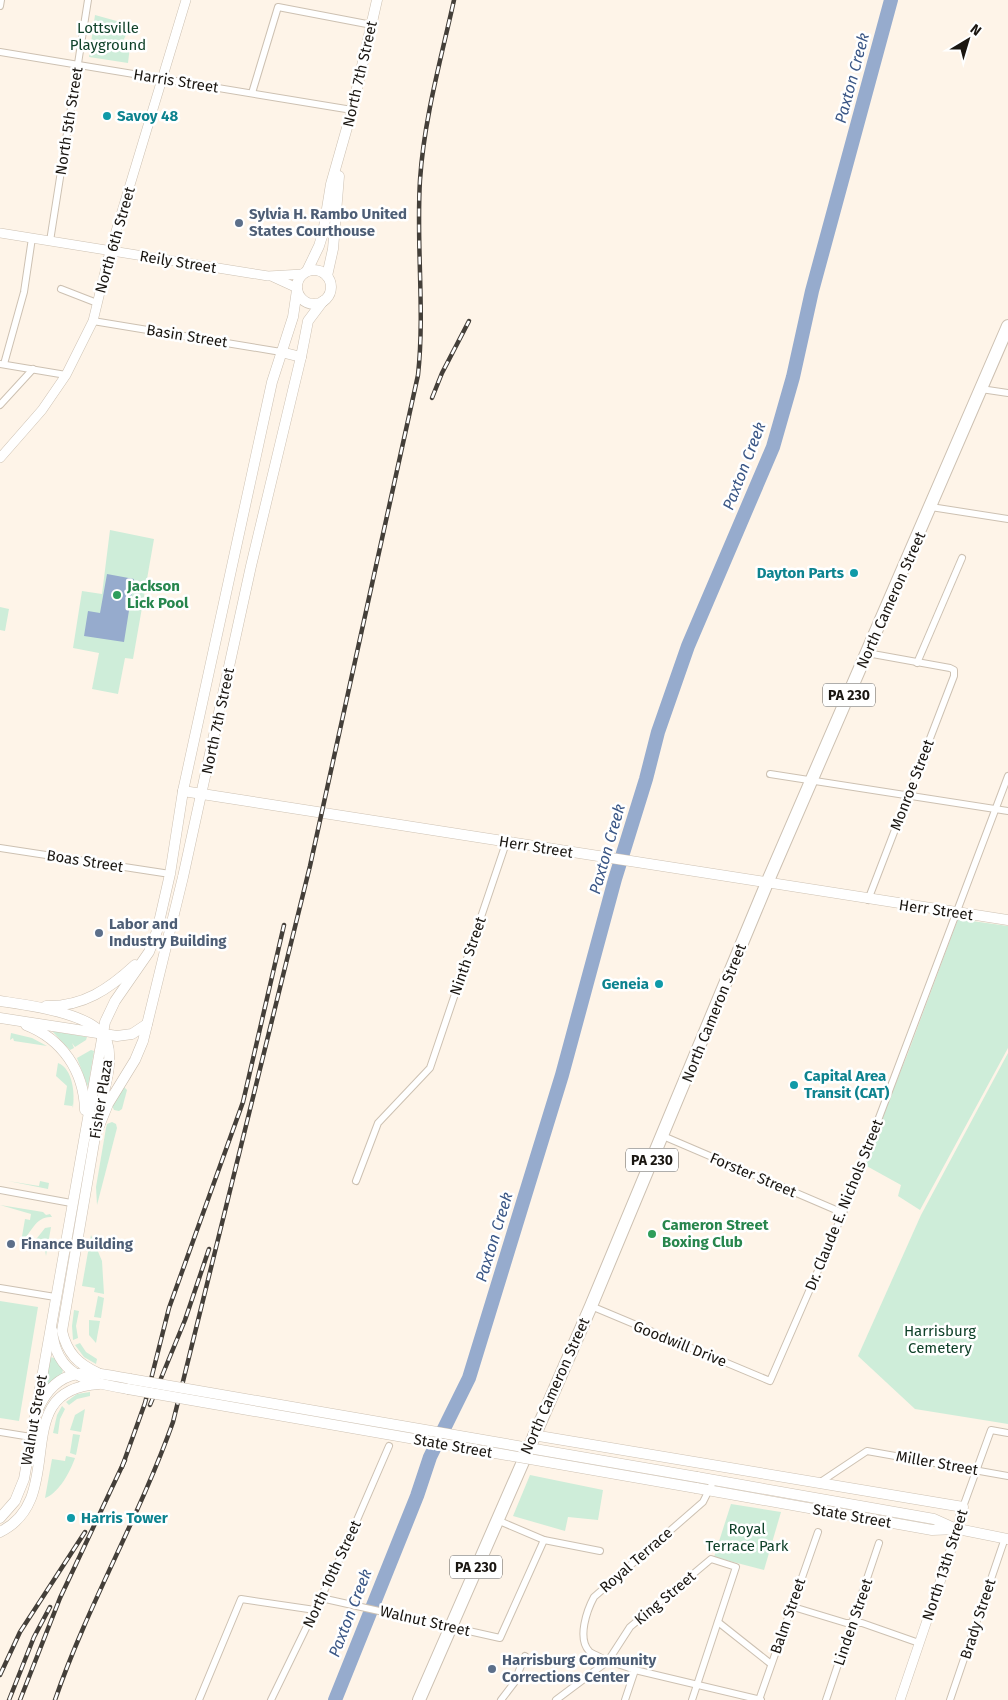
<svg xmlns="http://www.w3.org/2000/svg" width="1008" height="1700" font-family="'Fira Sans',sans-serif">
	<rect width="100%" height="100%" fill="#fef4e8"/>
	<g fill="#ceedd9">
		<path d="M95,15L131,25L121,45L130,46L128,63L89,57Z"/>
		<path d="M110,530L154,539L133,659L125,658L118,694L92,689L99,653L73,648L82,591L102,594Z"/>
		<path d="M0,607L9,609L5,631L0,630Z"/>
		<path d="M958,919L1008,926V1048L920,1210L898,1196L901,1185L863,1164L908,1053Z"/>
		<path d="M52,1031L87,1037L86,1040L75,1047L72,1043L74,1048L70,1050Z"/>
		<path d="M11,1033L32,1038L47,1046L14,1041L13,1038L10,1040Z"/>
		<path d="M91,1050L94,1051L88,1087L77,1058Z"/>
		<path d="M1008,1053V1424L915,1409L858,1356L921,1215Z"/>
		<path d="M58,1063C73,1069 75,1093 73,1108L72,1104V1106L64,1105L67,1086L56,1076Z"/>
		<path d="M124,1087L127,1090L122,1109L119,1111L114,1110L112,1106Z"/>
		<path d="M112,1122L116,1124L117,1128L97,1205L96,1187L106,1128L107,1124Z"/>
		<path d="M8,1181L39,1186L40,1181L49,1183L48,1189Z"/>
		<path d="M0,1205L43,1212L46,1215L50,1214L52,1217C35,1216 32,1233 21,1242L25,1219L30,1220L31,1214Z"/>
		<path d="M51,1227L46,1256L45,1250L30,1247L45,1228Z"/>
		<path d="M91,1235L102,1261L104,1294L94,1292L95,1288L82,1286Z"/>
		<path d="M98,1296L104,1298L101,1318L94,1317Z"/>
		<path d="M0,1301L38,1307L19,1421L0,1418Z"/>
		<path d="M74,1310L79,1311L76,1326L78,1338L73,1340L72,1326Z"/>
		<path d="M89,1320L100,1321L96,1343L89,1335Z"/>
		<path d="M80,1343L86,1352L97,1359L96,1364L84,1357L75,1345Z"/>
		<path d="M49,1357L55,1358L63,1369L62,1375L44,1389Z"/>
		<path d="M90,1392V1396L77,1399L69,1405L66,1402L77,1394Z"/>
		<path d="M62,1406L65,1409L60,1419L58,1434L53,1433L57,1415Z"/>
		<path d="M85,1409L81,1432L70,1430L75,1415Z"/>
		<path d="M73,1434L80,1435L76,1455L70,1453Z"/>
		<path d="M66,1456L75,1458C70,1472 59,1493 45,1498L52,1459L65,1461Z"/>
		<path d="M530,1475L603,1490L598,1520L568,1517L565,1531L513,1516Z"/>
		<path d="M731,1504L781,1512L764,1570L714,1557Z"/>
	</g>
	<path fill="#96abcd" d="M107,574L134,579L124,642L84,636L88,611L100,613Z"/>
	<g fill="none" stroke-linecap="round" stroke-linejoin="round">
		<path stroke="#96abcd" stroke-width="14" d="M335,1700L417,1496L430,1457L469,1378L562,1075L615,879L646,779L658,732L688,646L773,447L793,377L812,291L891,0"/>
		<defs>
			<g id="street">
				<path d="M0,6L1,0"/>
				<path d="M0,52L352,110"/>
				<path d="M252,93L278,7L372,25"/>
				<path d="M50,241L88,0"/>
				<path d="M61,289L97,303"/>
				<path d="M93,321L281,352"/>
				<path d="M0,364L66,375"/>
				<path d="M4,364L24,292L32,238"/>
				<path d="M981,389L1008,393"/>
				<path d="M0,405L33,369"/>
				<path d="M931,507L1008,519"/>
				<path d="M867,653L950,668L954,670V676L868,900"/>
				<path d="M917,663L962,558"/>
				<path d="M770,774L1008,811"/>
				<path d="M0,848L170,874"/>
				<path d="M663,1136L843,1213"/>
				<path d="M356,1181L378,1123L430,1068L506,843"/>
				<path d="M0,1190L71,1203"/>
				<path d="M0,1288L55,1297"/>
				<path d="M591,1306L770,1381L843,1213L1008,776"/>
				<path d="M0,1432L31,1437"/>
				<path d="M819,1483L867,1451L1008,1476"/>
				<path d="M963,1507L991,1430L1008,1433"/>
				<path d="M497,1520L544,1540L600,1551"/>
				<path d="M321,1598L500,1638L544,1540"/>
				<path d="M790,1606L846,1623H862L919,1643"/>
				<path d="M718,1622L771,1664"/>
				<path d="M603,1659C599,1656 592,1654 589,1651C577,1638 587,1610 594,1597L703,1502L714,1480"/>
				<path d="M612,1662L635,1670L761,1700"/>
				<path d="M199,1700L241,1599L315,1610"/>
				<path d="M271,1700L344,1550L389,1446"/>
				<path d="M501,1700L514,1683L525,1656"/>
				<path d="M556,1700L608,1661L630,1627L711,1559L736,1567L692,1700"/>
				<path d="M625,1700L635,1670"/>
				<path d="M759,1700L818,1532"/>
				<path d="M826,1700L879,1543"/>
				<path d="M950,1700L1005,1538"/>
			</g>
			<g id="secondary">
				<path d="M0,233L268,276L303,274"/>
				<path d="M273,277L297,288"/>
				<path d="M0,458L42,410L66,375L93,321L110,251L186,0"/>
				<path d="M900,1700L958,1529"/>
			</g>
			<g id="primary">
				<circle cx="314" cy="287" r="17"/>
				<path d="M307,271L319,246L323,233L331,184L352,110L377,0"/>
				<path d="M327,276L333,249L339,176"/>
				<path d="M281,352L301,357"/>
				<path d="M183,791L1008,920"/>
				<path d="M0,1001C26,1005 98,1013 107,1042C114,1063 103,1093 99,1114"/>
				<path d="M46,1006C83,1007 109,989 135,965"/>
				<path d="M0,1018L117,1036L132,1034L147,1024"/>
				<path d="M26,1025C62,1039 84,1071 85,1110"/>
				<path d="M96,1131L62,1331C67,1353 78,1364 98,1373"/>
				<path d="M95,1136L108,1104L135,1060L143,1041L183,877L251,566L301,357L308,321L323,301"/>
				<path d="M52,1330C56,1377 89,1382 128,1389"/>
				<path d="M38,1409C58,1364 90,1371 130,1379"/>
				<path d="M533,1435L963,1507L958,1529"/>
				<path d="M697,1477L934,1519L954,1528"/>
				<path d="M696,1488L932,1530L958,1529L1008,1539"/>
				<path d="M0,1518L15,1501L24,1479L105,1022L115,1001L149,952L157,931L170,874L183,791L272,382L293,317L297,290"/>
				<path d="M0,1532C71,1497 5,1389 99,1384"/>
			</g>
			<path id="highway" d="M419,1700L591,1306L767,883L1008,326"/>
		</defs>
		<use href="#street" stroke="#cdc1b2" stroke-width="8"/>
		<use href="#secondary" stroke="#cdc1b2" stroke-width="10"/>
		<use href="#primary" stroke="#cdc1b2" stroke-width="11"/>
		<use href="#highway" stroke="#cdc1b2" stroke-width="14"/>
		<use href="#street" stroke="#fff" stroke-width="6"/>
		<use href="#secondary" stroke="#fff" stroke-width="9"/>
		<use href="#primary" stroke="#fff" stroke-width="10"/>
		<use href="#highway" stroke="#fff" stroke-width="12"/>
		<defs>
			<g id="rail">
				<path d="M432,398L442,373L469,321"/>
				<path d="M150,1405L185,1320L209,1249"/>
				<path d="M122,1467L145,1403L169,1308L243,1102L284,925"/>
				<path d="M0,1675L20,1632L85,1532"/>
				<path d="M9,1700L34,1637L50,1607"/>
				<path d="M20,1700L60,1598L125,1460"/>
				<path d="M55,1700C88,1604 139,1518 173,1422L310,866L418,375C425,310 416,245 420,180C424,119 441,59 454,0"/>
			</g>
		</defs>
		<use href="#rail" stroke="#443f39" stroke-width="4.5"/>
		<use href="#rail" stroke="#fff" stroke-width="2.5" stroke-dasharray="8" stroke-linecap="butt"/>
		<defs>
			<path id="street-bridge" d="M603,1659L612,1662"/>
			<g id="primary-bridge">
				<path d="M130,1379L697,1477"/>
				<path d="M128,1389L696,1488"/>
			</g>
		</defs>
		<use href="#street-bridge" stroke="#cdc1b2" stroke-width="8" stroke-linecap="butt"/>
		<use href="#primary-bridge" stroke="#cdc1b2" stroke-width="11" stroke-linecap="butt"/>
		<use href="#street-bridge" stroke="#fff" stroke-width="6"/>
		<use href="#primary-bridge" stroke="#fff" stroke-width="10"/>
	</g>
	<g fill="#0f9aa8" stroke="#fff" stroke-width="2">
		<circle cx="107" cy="116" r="5"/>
		<circle cx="854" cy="573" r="5"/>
		<circle cx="659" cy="984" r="5"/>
		<circle cx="794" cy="1085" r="5"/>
		<circle cx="71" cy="1518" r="5"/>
	</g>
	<g fill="#5c6f8a" stroke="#fff" stroke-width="2">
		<circle cx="239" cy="223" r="5"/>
		<circle cx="99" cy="933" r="5"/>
		<circle cx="11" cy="1244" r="5"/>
		<circle cx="492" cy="1669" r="5"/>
	</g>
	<g fill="#2e9e5b" stroke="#fff" stroke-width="2">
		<circle cx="117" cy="595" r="5"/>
		<circle cx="652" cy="1234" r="5"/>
	</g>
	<g text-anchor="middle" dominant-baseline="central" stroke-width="5" stroke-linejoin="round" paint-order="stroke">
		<g fill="#fff" stroke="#5f5c58" stroke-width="1">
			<rect x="823" y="683.5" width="52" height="23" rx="4"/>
			<rect x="626" y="1148.5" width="52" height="23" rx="4"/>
			<rect x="450" y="1555.5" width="52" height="23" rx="4"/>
		</g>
		<g font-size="14" font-weight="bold" fill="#1a1611">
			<text x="849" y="695">PA 230</text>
			<text x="652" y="1160">PA 230</text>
			<text x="476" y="1567">PA 230</text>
		</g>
		<g font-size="15" fill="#0f4129" stroke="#fff">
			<text x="108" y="28">Lottsville<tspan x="108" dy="17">Playground</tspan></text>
			<text x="940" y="1331">Harrisburg<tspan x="940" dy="17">Cemetery</tspan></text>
			<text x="747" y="1529">Royal<tspan x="747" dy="17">Terrace Park</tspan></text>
		</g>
		<g font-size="15" fill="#1a1611" stroke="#fff">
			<text transform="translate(360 74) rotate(-77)">North 7th Street</text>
			<text transform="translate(176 81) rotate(9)">Harris Street</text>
			<text transform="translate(69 121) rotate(-81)">North 5th Street</text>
			<text transform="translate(115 240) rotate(-74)">North 6th Street</text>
			<text transform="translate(178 262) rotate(9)">Reily Street</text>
			<text transform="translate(187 336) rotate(9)">Basin Street</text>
			<text transform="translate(891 600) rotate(-66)">North Cameron Street</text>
			<text transform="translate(218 721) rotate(-78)">North 7th Street</text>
			<text transform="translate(912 785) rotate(-69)">Monroe Street</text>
			<text transform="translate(536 847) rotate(9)">Herr Street</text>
			<text transform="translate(85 861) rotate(9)">Boas Street</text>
			<text transform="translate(936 910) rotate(8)">Herr Street</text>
			<text transform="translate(468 956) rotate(-71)">Ninth Street</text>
			<text transform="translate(714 1013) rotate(-68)">North Cameron Street</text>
			<text transform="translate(101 1099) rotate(-81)">Fisher Plaza</text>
			<text transform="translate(753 1175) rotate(23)">Forster Street</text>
			<text transform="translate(844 1205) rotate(-68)">Dr. Claude E. Nichols Street</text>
			<text transform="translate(680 1344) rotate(22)">Goodwill Drive</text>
			<text transform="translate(555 1386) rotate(-66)">North Cameron Street</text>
			<text transform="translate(34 1420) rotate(-80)">Walnut Street</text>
			<text transform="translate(453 1446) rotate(10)">State Street</text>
			<text transform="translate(937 1463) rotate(10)">Miller Street</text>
			<text transform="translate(852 1516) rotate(10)">State Street</text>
			<text transform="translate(636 1560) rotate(-41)">Royal Terrace</text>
			<text transform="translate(945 1565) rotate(-72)">North 13th Street</text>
			<text transform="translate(332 1574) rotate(-65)">North 10th Street</text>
			<text transform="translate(665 1598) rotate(-40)">King Street</text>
			<text transform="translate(788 1616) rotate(-71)">Balm Street</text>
			<text transform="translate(978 1619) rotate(-72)">Brady Street</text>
			<text transform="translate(425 1621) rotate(13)">Walnut Street</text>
			<text transform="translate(853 1622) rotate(-71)">Linden Street</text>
		</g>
		<g font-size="15" font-weight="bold" fill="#0d838f" stroke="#fff" text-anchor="start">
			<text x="117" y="116">Savoy 48</text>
			<text x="844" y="573" text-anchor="end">Dayton Parts</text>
			<text x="649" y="984" text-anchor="end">Geneia</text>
			<text x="804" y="1076">Capital Area<tspan x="804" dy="17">Transit (CAT)</tspan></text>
			<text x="81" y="1518">Harris Tower</text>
		</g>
		<g font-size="15" font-weight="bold" fill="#4e5e75" stroke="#fff" text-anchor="start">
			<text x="249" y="214">Sylvia H. Rambo United<tspan x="249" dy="17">States Courthouse</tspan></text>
			<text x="109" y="924">Labor and<tspan x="109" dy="17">Industry Building</tspan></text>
			<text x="21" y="1244">Finance Building</text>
			<text x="502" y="1660">Harrisburg Community<tspan x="502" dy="17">Corrections Center</tspan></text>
		</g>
		<g font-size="15" font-weight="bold" fill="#27864d" stroke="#fff" text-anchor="start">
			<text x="127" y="586">Jackson<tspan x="127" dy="17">Lick Pool</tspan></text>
			<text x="662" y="1225">Cameron Street<tspan x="662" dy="17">Boxing Club</tspan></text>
		</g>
		<g font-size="16" font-style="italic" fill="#3b5786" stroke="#fff">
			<text transform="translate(852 78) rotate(-75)">Paxton Creek</text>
			<text transform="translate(744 466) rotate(-69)">Paxton Creek</text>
			<text transform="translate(607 849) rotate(-74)">Paxton Creek</text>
			<text transform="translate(494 1237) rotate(-73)">Paxton Creek</text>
			<text transform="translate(350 1613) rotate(-69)">Paxton Creek</text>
		</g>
	</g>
	<g transform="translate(968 40) rotate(38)" stroke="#ffffff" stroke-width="4" paint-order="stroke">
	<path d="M0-4L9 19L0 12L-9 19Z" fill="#1a1611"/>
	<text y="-8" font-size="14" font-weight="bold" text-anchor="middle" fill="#1a1611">N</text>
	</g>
</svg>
